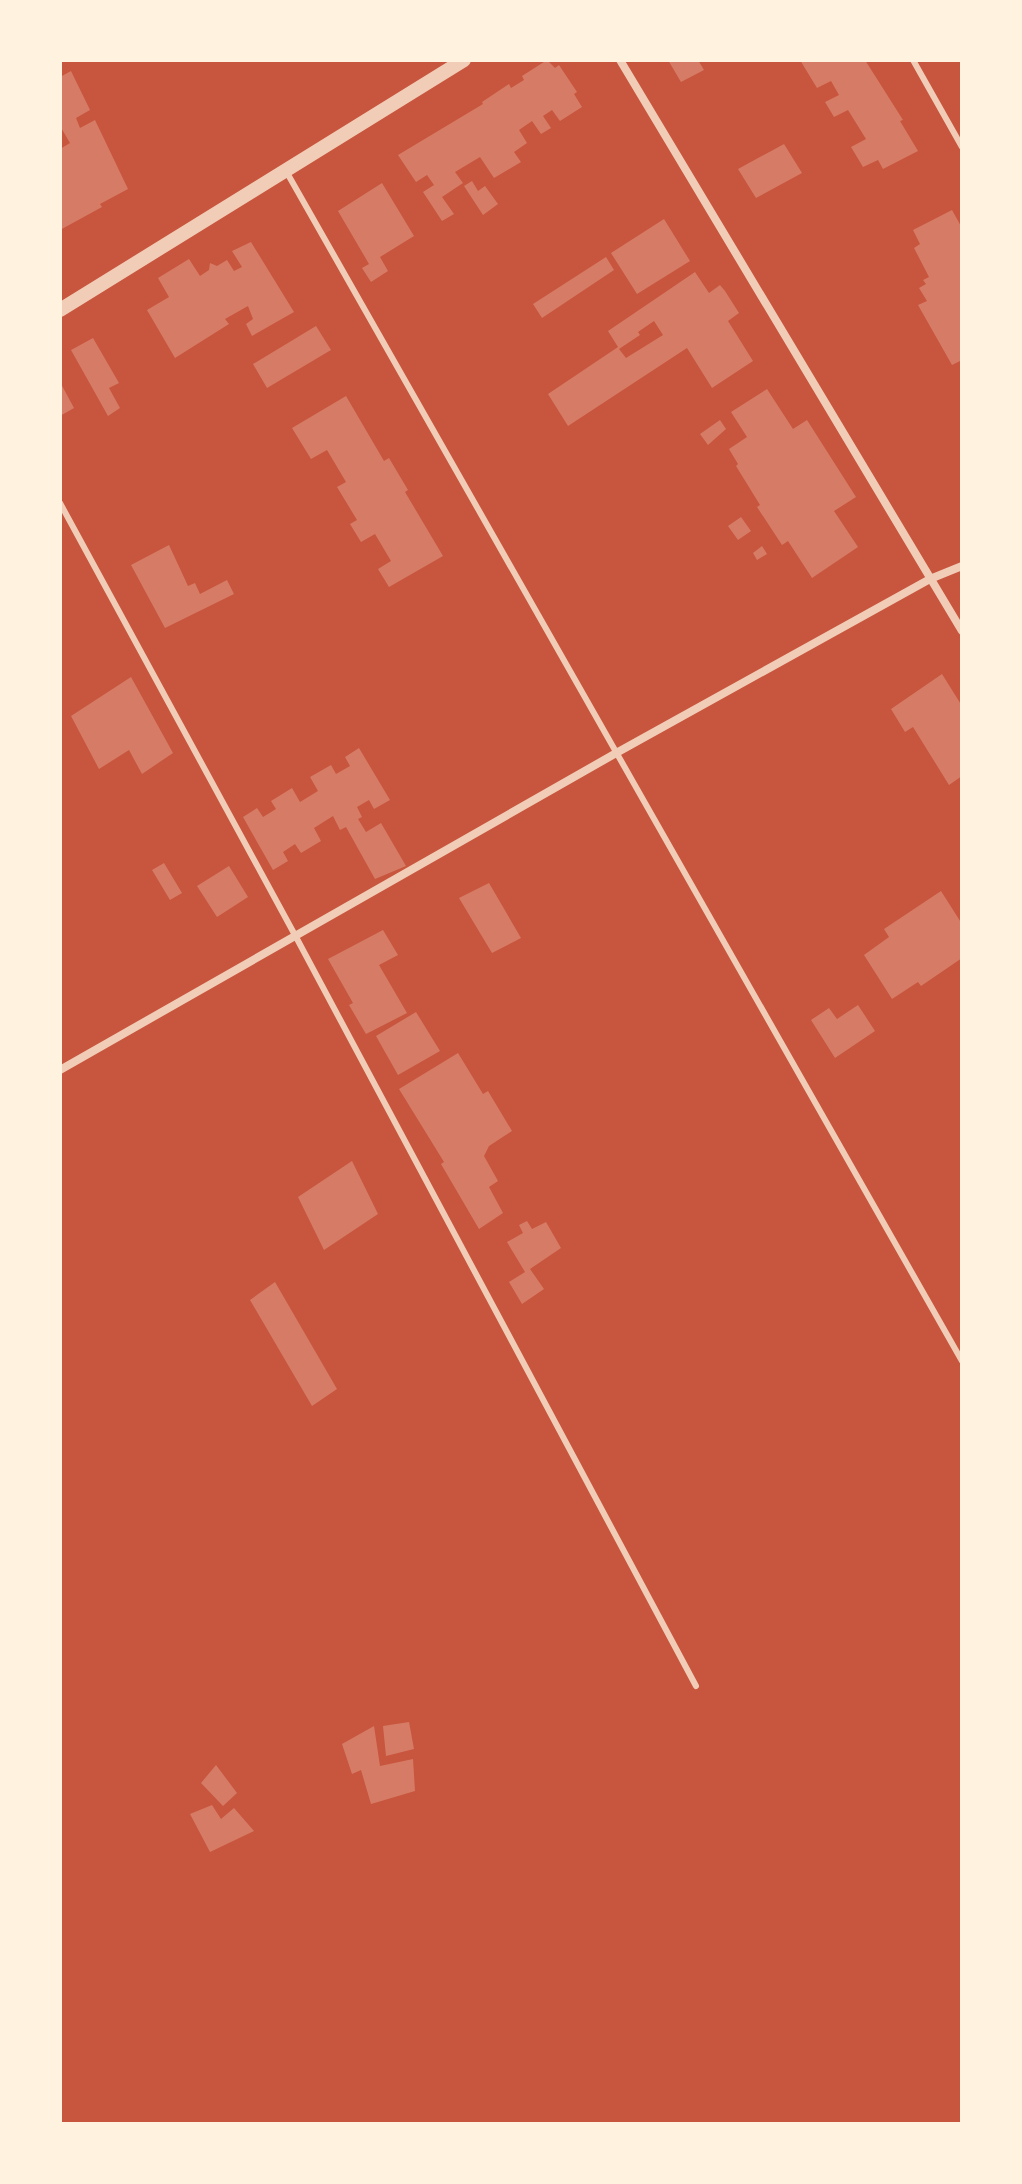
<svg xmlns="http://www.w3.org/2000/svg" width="1022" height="2184" font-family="'Alegreya Sans',sans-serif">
	<rect width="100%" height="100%" fill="#c8553d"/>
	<g fill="#d67c66" fill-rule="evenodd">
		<path d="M547,60L555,68L559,65L577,92L574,94L582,107L560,121L552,110L543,116L551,128L541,134L532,121L519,130L527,143L514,152L521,162L494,178L480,157L455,172L463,183L442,197L454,214L442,221L423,192L434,185L427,175L416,182L398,155L483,104L482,102L509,84L511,88L524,80L522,76Z"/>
		<path d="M668,60H698L704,70L681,82Z"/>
		<path d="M800,60H865L903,120L900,121L918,151L883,169L878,160L863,167L851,147L866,139L848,110L834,117L825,102L839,95L831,81L817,88Z"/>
		<path d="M71,71L90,110L76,118L80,128L95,120L128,189L100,204L102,207L60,230V149L70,143L60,126V77Z"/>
		<path d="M784,144L802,173L756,198L738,169Z"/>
		<path d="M472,181L478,191L485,186L498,204L483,215L464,186Z"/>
		<path d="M382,183L414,236L380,257L388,271L371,282L362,268L369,264L338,211Z"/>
		<path d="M952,210L962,228V360L952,365L918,305L927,301L919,288L926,284L923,280L929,277L914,248L920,244L913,230Z"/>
		<path d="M664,219L690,261L637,294L611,253Z"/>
		<path d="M251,242L294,312L252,336L246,324L253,319L248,306L225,319L229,324L175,358L147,310L169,297L158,278L189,259L200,276L209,270L210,263L217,266L227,260L234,271L242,267L232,251Z"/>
		<path d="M606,257L614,270L542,318L533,304Z"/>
		<path d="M695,272L709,293L720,285L725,291L739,313L728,321L753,361L712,388L687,348L568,426L548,394L618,347L608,331ZM654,321L663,335L626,358L619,349L640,335L638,332Z"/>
		<path d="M316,326L331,350L267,388L253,364Z"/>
		<path d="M93,338L119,383L109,388L120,408L108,416L71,350Z"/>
		<path d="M60,382L74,408L60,416Z"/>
		<path d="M767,389L793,429L807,420L856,497L834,511L858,547L812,578L788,541L782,545L757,507L760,505L736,466L738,464L729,449L747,437L731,412Z"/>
		<path d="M346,396L384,461L389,458L408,490L405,492L443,556L389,587L378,569L391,561L375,534L361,542L350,524L357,520L337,487L346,482L327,450L311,459L292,428Z"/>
		<path d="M720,420L726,429L708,445L700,434Z"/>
		<path d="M741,517L751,531L738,540L728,526Z"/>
		<path d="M169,545L188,586L195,583L200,594L227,580L234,594L165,628L131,565Z"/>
		<path d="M762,546L767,554L757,560L753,553Z"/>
		<path d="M942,674L962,706V776L949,785L913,727L905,732L891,709Z"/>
		<path d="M131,677L173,753L142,774L129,750L99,769L71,716Z"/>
		<path d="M359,748L390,800L374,809L369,800L357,807L362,817L358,819L366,832L381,823L406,866L375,879L346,827L340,830L333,816L314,828L321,841L301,853L295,844L283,852L288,861L273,870L243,817L257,808L263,817L276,809L271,801L292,788L300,802L318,791L310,777L331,765L336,774L350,766L345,757Z"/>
		<path d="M164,863L182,893L170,900L152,870Z"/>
		<path d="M229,866L248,897L217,917L197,886Z"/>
		<path d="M489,883L521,938L492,953L459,898Z"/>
		<path d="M941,891L962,924V958L921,986L918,982L892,999L864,955L889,937L884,929Z"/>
		<path d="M383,930L398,955L379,965L407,1013L366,1034L349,1005L353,1003L328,959Z"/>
		<path d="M858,1005L875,1031L835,1058L811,1020L829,1008L837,1019Z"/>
		<path d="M416,1012L440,1051L398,1075L376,1036Z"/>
		<path d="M458,1053L483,1094L488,1091L512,1131L489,1146L484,1156L498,1181L489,1187L503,1213L479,1229L441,1164L444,1162L399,1089Z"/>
		<path d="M352,1161L378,1214L324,1250L298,1197Z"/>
		<path d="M527,1221L532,1229L546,1222L561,1248L530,1269L544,1289L522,1304L509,1282L525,1272L507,1242L523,1233L519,1225Z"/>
		<path d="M275,1282L337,1389L312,1406L250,1300Z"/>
		<path d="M409,1722L414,1749L386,1756L383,1726Z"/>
		<path d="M374,1726L380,1766L413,1759L415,1791L371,1804L361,1770L352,1774L342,1744Z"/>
		<path d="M216,1765L237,1793L223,1806L201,1783Z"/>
		<path d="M212,1805L221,1819L234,1808L254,1831L210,1852L190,1814Z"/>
	</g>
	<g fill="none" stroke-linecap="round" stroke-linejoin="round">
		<g stroke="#f1ccb7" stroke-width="6">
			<path d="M913,60L962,147"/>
			<path d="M286,171L962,1361"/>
			<path d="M60,503L296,937L696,1686"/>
		</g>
		<g stroke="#f1ccb7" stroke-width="8">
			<path d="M620,60L962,631"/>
			<path d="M60,1070L618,752L930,579L962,566"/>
		</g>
		<path stroke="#f1ccb7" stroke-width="14" d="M60,310L464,60"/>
	</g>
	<rect width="1022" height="2184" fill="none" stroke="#fff3e0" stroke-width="124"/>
</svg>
